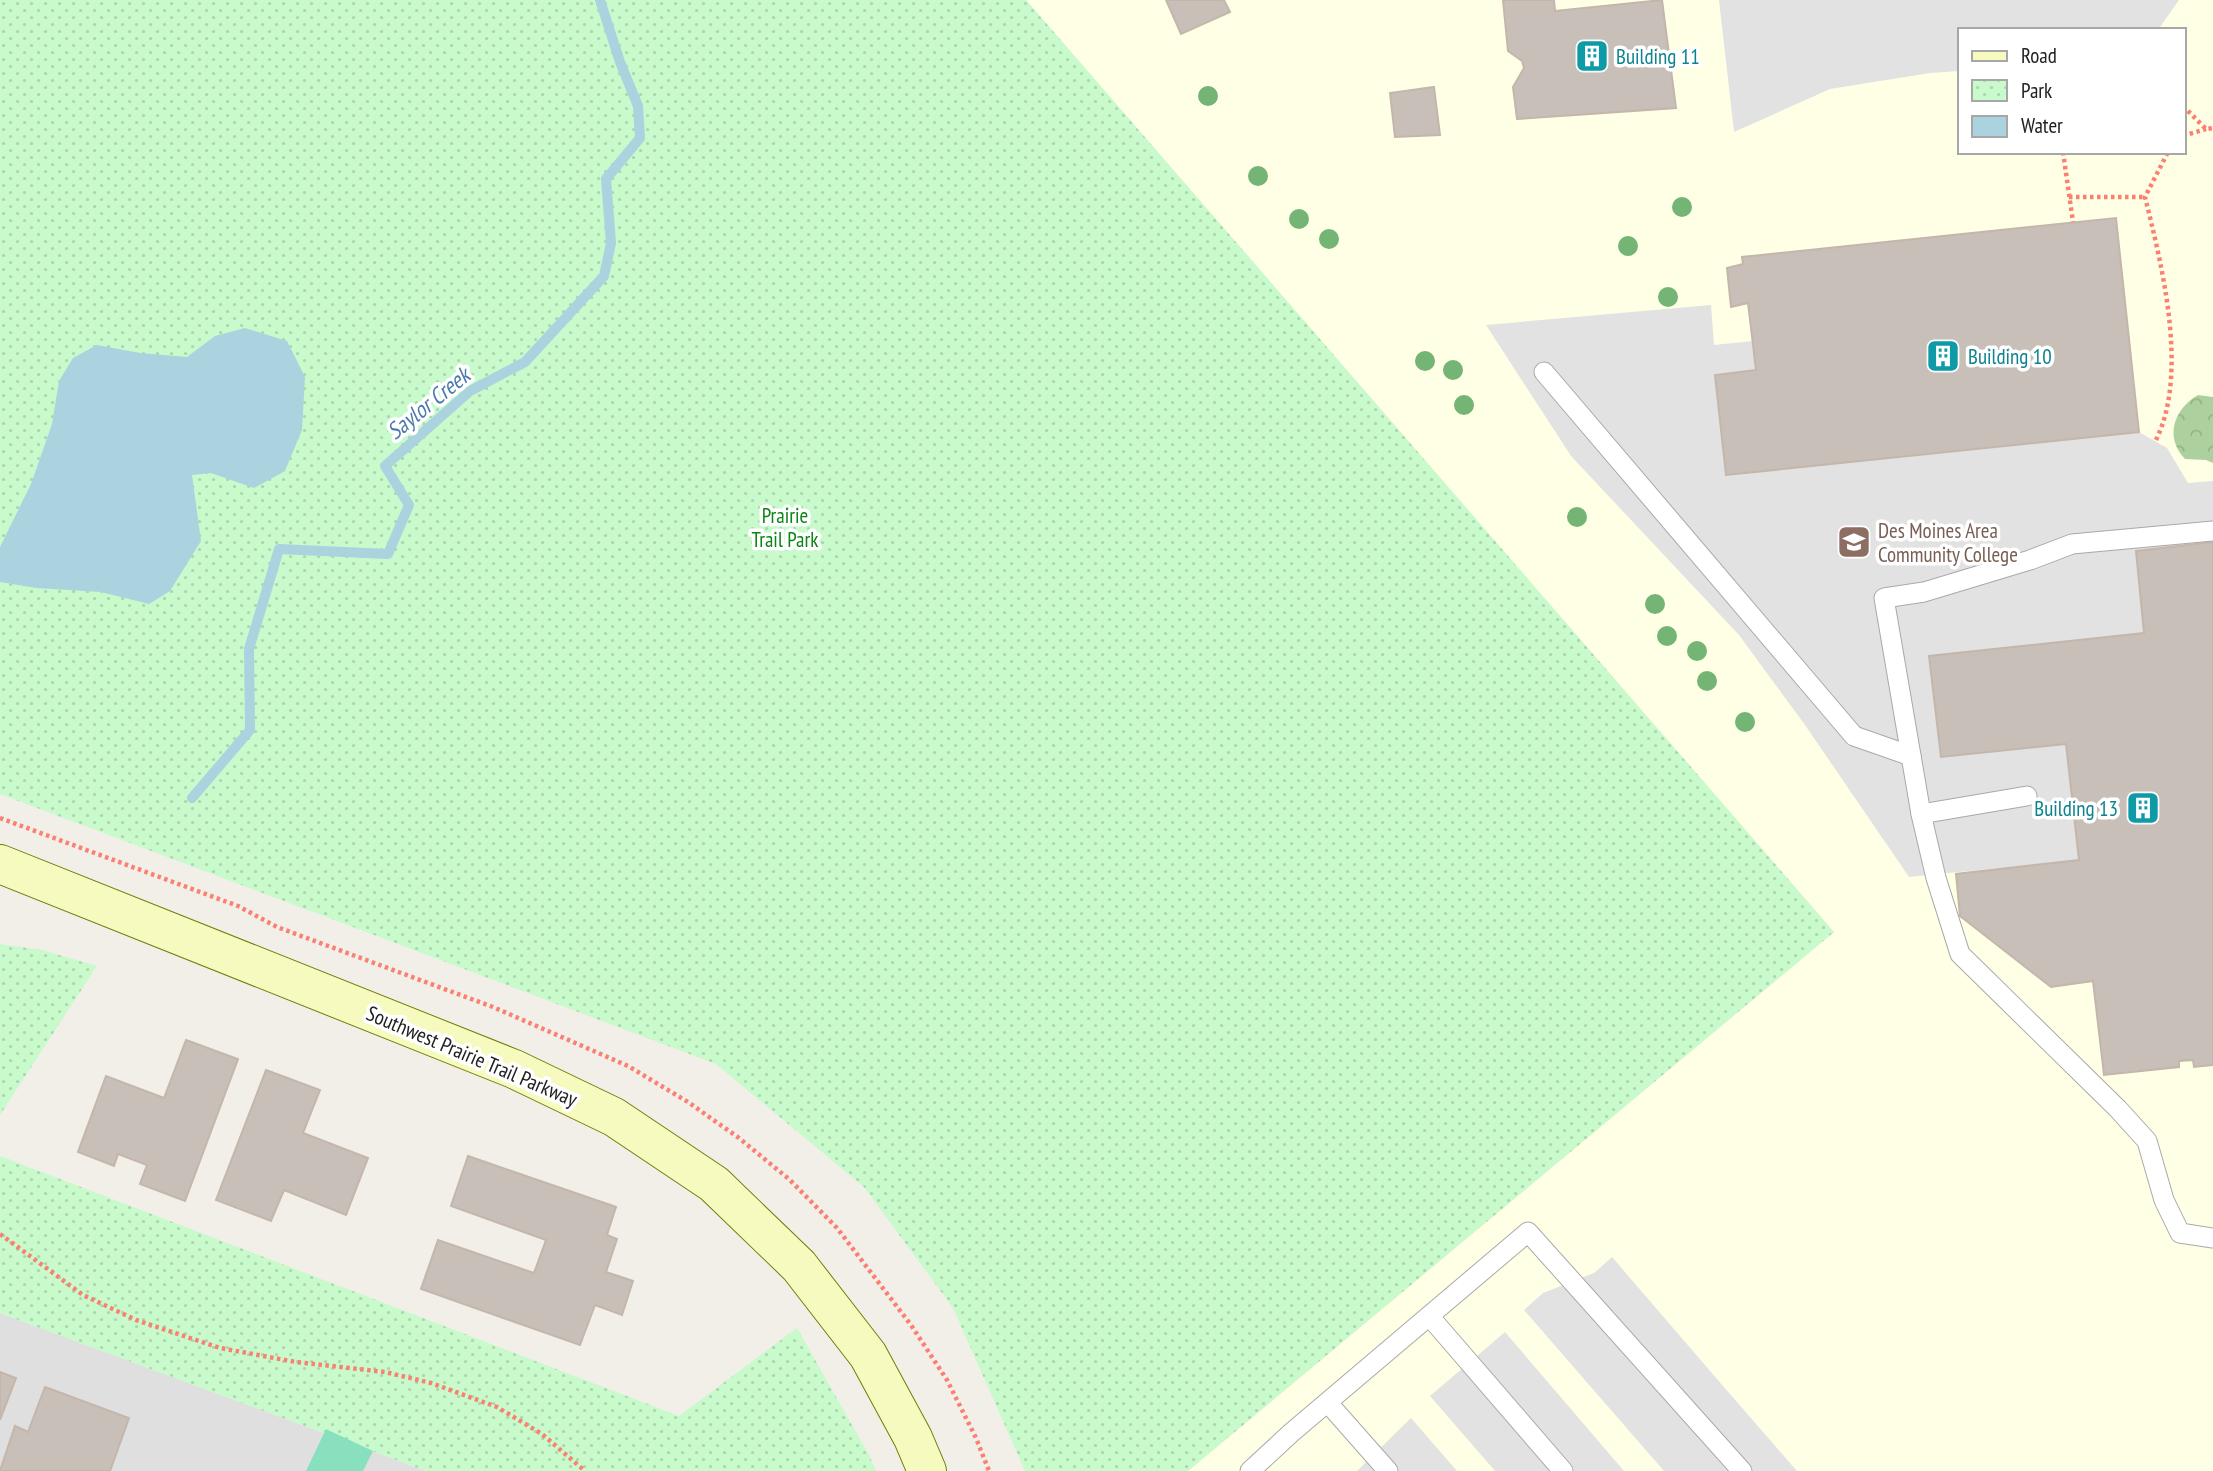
<svg xmlns="http://www.w3.org/2000/svg" width="2213" height="1471" font-family="'PT Sans Narrow',sans-serif">
	<defs>
		<pattern id="forest-crowns" width="20" height="18" patternUnits="userSpaceOnUse" patternTransform="scale(1.75)"><rect width="20" height="18" fill="#add19e"/><path d="M2 6a3 3 0 1 1 6 0M12 15a3 3 0 1 1 6 0" fill="none" stroke="#95b388"/></pattern>
		<pattern id="park-dots" width="8" height="8" patternUnits="userSpaceOnUse" patternTransform="scale(1.75)"><rect width="8" height="8" fill="#c8facc"/><path d="M2 2h.1M6 6h.1" fill="none" stroke="#acd6af" stroke-width="1.8" stroke-linecap="round"/></pattern>
	</defs>
	<rect width="100%" height="100%" fill="#f2efe9"/>
	<path fill="#e0dfdf" d="M0,1313L426,1471H0Z"/>
	<path fill="#ffffe5" fill-rule="evenodd" d="M1026,0H2213V1471H1188L1834,932ZM1959,30H2183V152H1959Z"/>
	<path fill="url(#forest-crowns)" d="M2198,395L2213,397V463L2206,460L2185,459C2164,437 2174,409 2198,395Z"/>
	<g fill="url(#park-dots)">
		<path d="M0,0H1026L1834,932L1188,1471H1025L953,1308L864,1187L716,1064L0,794Z"/>
		<path d="M0,944L42,950L97,966L0,1115Z"/>
		<path d="M0,1156L679,1416L797,1328L869,1455L876,1471H426L0,1313Z"/>
	</g>
	<path fill="#88e0be" d="M326,1429L373,1451L363,1471H306Z"/>
	<g fill="#e2e2e2">
		<path d="M1719,0H2179L2158,30H1959V71L1930,73L1830,89L1734,132Z"/>
		<path d="M1711,305L1714,345L1753,341L1756,370L1715,375L1726,475L2139,432L2167,448L2188,483L2213,481V542L2136,551L2144,633L1930,656L1941,757L2066,744L2079,860L1909,877L1805,725L1739,635L1571,456L1486,325Z"/>
		<path d="M1612,1257L1723,1386L1797,1471H1664L1524,1310L1543,1293L1594,1273Z"/>
		<path d="M1505,1332L1624,1471H1495L1430,1396Z"/>
		<path d="M1411,1418L1457,1471H1357Z"/>
	</g>
	<path fill="#aad3df" d="M245,328L287,341L305,377L302,430L285,471L254,488L211,473L192,475L201,541L170,591L149,604L101,592L36,588L0,582V547L31,484L52,424L59,381L73,358L97,345L140,353L187,357L215,336Z"/>
	<g fill="none" stroke-linecap="round" stroke-linejoin="round">
		<path stroke="#aad3df" stroke-width="10" d="M192,798L250,730L249,649L279,549L388,554L409,505L385,466L470,391L525,362L604,276L611,243L606,179L640,138L638,106L620,62L600,0"/>
	</g>
	<g fill="#c7bfb8" stroke="#c4b6ab" stroke-width="2">
		<path d="M1166,0H1224L1230,12L1181,34Z"/>
		<path d="M1503,0H1554L1555,11L1662,0L1676,108L1517,119L1513,87L1524,68L1522,61L1508,51Z"/>
		<path d="M1434,87L1440,135L1395,137L1390,93Z"/>
		<path d="M2116,218L2139,432L1726,475L1715,375L1756,370L1748,303L1731,307L1727,268L1743,264L1742,257Z"/>
		<path d="M2213,542V1065L2194,1067L2193,1060L2179,1061V1067L2104,1075L2093,981L2051,987L1960,916L1956,874L2079,860L2066,744L1941,757L1929,656L2144,633L2136,551Z"/>
		<path d="M186,1040L238,1059L185,1201L140,1184L147,1165L118,1154L114,1166L78,1152L106,1076L164,1098Z"/>
		<path d="M266,1070L320,1090L303,1133L368,1158L346,1215L284,1190L271,1221L216,1200Z"/>
		<path d="M468,1156L616,1207L607,1235L617,1239L606,1272L633,1281L622,1315L595,1305L580,1345L421,1289L438,1240L534,1273L546,1240L451,1206Z"/>
		<path d="M0,1372L16,1378L0,1420Z"/>
		<path d="M45,1387L129,1418L110,1471H0L15,1426L28,1432Z"/>
	</g>
	<g fill="none" stroke-linecap="round" stroke-linejoin="round">
		<defs>
			<g id="lane">
				<path d="M1544,372L1854,736L1911,756"/>
				<path d="M2027,796L1921,814L1884,598L1924,592L2030,560L2072,544L2213,531"/>
				<path d="M1921,814L1936,878L1960,954L2118,1109L2147,1141L2164,1200L2180,1233L2213,1238"/>
				<path d="M1430,1317L1563,1471"/>
				<path d="M1328,1403L1388,1471"/>
				<path d="M1250,1471L1291,1433L1528,1232L1742,1471"/>
			</g>
			<path id="secondary" d="M0,864L514,1069L614,1117L714,1184L799,1266L868,1355L913,1438L927,1471"/>
		</defs>
		<use href="#lane" stroke="#a9a9a9" stroke-width="21"/>
		<use href="#secondary" stroke="#707d05" stroke-width="40"/>
		<g stroke="#fa8072" stroke-width="4.5" stroke-dasharray="3.5 3.5" stroke-linecap="butt">
			<path d="M2183,106L2206,129L2213,128"/>
			<path d="M2183,136L2206,129"/>
			<path d="M2063,152L2073,222"/>
			<path d="M2069,197H2145"/>
			<path d="M2156,440C2189,373 2162,266 2145,197L2168,152"/>
			<path d="M0,818L238,906L277,927L493,1007L628,1066L688,1102L739,1138L790,1180L837,1228L911,1325L947,1380L976,1438L989,1471"/>
			<path d="M0,1234L83,1295L136,1320L220,1348L296,1362L385,1372L431,1383L497,1407L542,1434L585,1471"/>
		</g>
		<use href="#lane" stroke="#fff" stroke-width="19"/>
		<use href="#secondary" stroke="#f7fabf" stroke-width="38"/>
	</g>
	<g fill="#74b475">
		<circle cx="1208" cy="96" r="10"/>
		<circle cx="1258" cy="176" r="10"/>
		<circle cx="1682" cy="207" r="10"/>
		<circle cx="1299" cy="219" r="10"/>
		<circle cx="1329" cy="239" r="10"/>
		<circle cx="1628" cy="246" r="10"/>
		<circle cx="1668" cy="297" r="10"/>
		<circle cx="1425" cy="361" r="10"/>
		<circle cx="1453" cy="370" r="10"/>
		<circle cx="1464" cy="405" r="10"/>
		<circle cx="1577" cy="517" r="10"/>
		<circle cx="1655" cy="604" r="10"/>
		<circle cx="1667" cy="636" r="10"/>
		<circle cx="1697" cy="651" r="10"/>
		<circle cx="1707" cy="681" r="10"/>
		<circle cx="1745" cy="722" r="10"/>
	</g>
	<defs>
		<symbol id="building-square" viewBox="-11 -11 22 22"><rect x="-9" y="-9" width="18" height="18" rx="4" fill="#0f9aa8" stroke="#fff"/><path d="M-4-6H4V6H1V3H-1V6H-4ZM-2.5-4.3h1.7v1.8h-1.7ZM.8-4.3h1.7v1.8H.8ZM-2.5-1h1.7V.8h-1.7ZM.8-1h1.7V.8H.8Z" fill="#fff"/></symbol>
		<symbol id="university-square" viewBox="-11 -11 22 22"><rect x="-9" y="-9" width="18" height="18" rx="4" fill="#8d6e63" stroke="#fff"/><path d="M0-5L7-2L0 1L-7-2ZM-4 1L0 2.5L4 1V4Q0 6-4 4Z" fill="#fff"/></symbol>
	</defs>
	<g fill-rule="evenodd">
		<use href="#building-square" x="1573" y="37" width="38" height="38"/>
		<use href="#building-square" x="1924" y="337" width="38" height="38"/>
		<use href="#university-square" x="1835" y="523" width="38" height="38"/>
		<use href="#building-square" x="2124" y="789" width="38" height="38"/>
	</g>
	<g text-anchor="middle" dominant-baseline="central" stroke-width="7" stroke-linejoin="round" paint-order="stroke">
		<g font-size="21" fill="#0d838f" stroke="#fff" text-anchor="start">
			<text x="1616" y="56">Building 11</text>
			<text x="1968" y="356">Building 10</text>
			<text x="2118" y="808" text-anchor="end">Building 13</text>
		</g>
		<g font-size="21" fill="#0c8416" stroke="#fff">
			<text x="785" y="515">Prairie<tspan x="785" dy="24">Trail Park</tspan></text>
		</g>
		<g font-size="21" fill="#785e54" stroke="#fff" text-anchor="start">
			<text x="1878" y="530">Des Moines Area<tspan x="1878" dy="24">Community College</tspan></text>
		</g>
		<g font-size="21" fill="#222" stroke="#fff">
			<text transform="translate(472 1056) rotate(23)">Southwest Prairie Trail Parkway</text>
		</g>
		<g font-size="23" font-style="italic" fill="#4a7aab" stroke="#fff">
			<text transform="translate(428 403) rotate(-39)">Saylor Creek</text>
		</g>
	</g>
	<rect x="1958" y="28" width="228" height="126" fill="#ffffff" stroke="#a7a7a7" stroke-width="2"/>
	<rect x="1972" y="51" width="35" height="10" fill="#f7fabf" stroke="#a7a7a7" stroke-width="2"/>
	<text x="2021" y="63" font-size="21" fill="#222222">Road</text>
	<rect x="1972" y="80" width="35" height="21" fill="url(#park-dots)" stroke="#a7a7a7" stroke-width="2"/>
	<text x="2021" y="98" font-size="21" fill="#222222">Park</text>
	<rect x="1972" y="116" width="35" height="21" fill="#aad3df" stroke="#a7a7a7" stroke-width="2"/>
	<text x="2021" y="133" font-size="21" fill="#222222">Water</text>
</svg>
